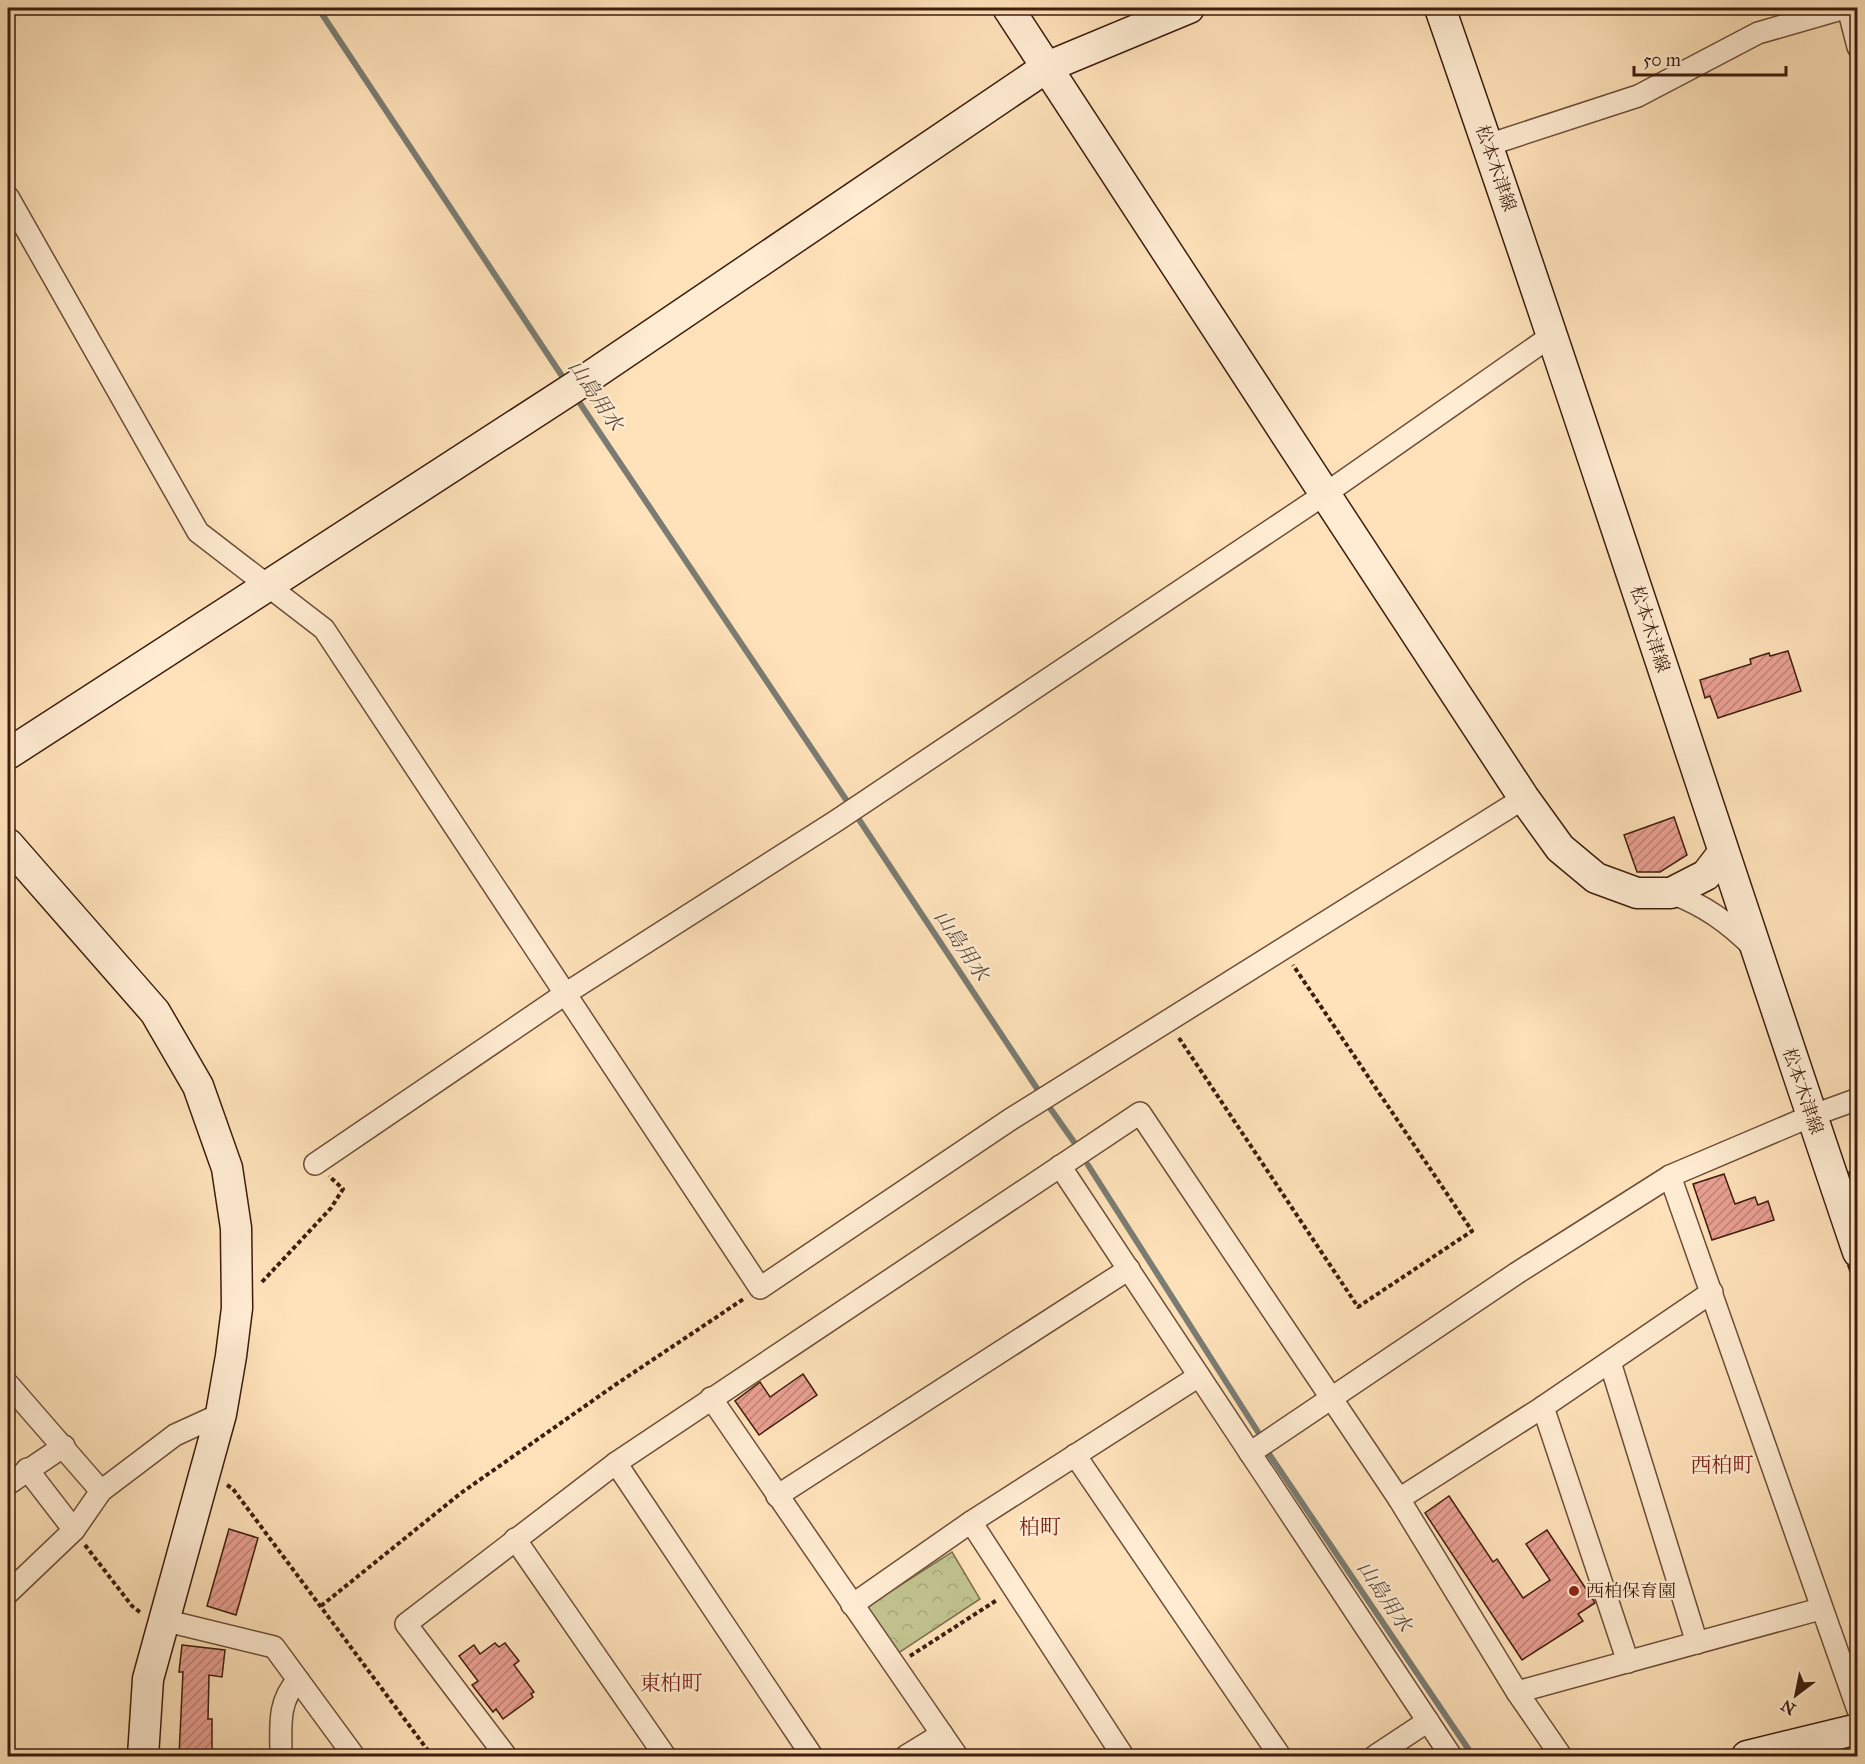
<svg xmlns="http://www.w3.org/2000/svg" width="1865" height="1764" font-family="'IM FELL Great Primer','Noto Serif JP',serif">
	<defs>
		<pattern id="forest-crowns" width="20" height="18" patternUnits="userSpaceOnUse" patternTransform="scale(1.5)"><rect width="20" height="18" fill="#c1c38f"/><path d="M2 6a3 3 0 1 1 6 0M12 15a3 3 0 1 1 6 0" fill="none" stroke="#a7a77a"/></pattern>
		<pattern id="building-hatch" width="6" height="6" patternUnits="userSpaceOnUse" patternTransform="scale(1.5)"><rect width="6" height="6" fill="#eaa093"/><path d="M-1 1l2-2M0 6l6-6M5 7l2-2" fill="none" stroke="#bf8276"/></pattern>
	</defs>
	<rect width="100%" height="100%" fill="#ffe2ba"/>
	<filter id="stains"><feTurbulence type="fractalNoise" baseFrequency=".00333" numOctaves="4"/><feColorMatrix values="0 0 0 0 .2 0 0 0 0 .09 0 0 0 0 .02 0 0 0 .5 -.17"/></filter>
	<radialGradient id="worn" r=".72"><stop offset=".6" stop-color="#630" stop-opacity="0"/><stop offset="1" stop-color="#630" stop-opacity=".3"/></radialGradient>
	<path fill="url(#forest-crowns)" stroke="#7f704e" stroke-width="1.5" d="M952,1552L980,1599L897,1654L866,1607Z"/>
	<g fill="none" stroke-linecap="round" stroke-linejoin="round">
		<g stroke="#7a7c73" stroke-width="6">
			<path d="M318,8L566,382"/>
			<path d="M575,396L847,801"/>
			<path d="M856,815L1040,1093"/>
			<path d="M1050,1108L1074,1142"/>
			<path d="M1088,1165L1258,1432"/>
			<path d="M1269,1454L1473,1756"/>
		</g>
	</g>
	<g fill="url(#building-hatch)" stroke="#3d1d0d" stroke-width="1.5">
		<path d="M1788,651L1801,691L1718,718L1710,696L1705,698L1700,680L1751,664L1750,659L1769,653L1770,656Z"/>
		<path d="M1674,817L1687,855L1660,872H1637L1624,835Z"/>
		<path d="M1857,1169V1197L1849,1172Z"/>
		<path d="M1724,1174L1735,1204L1755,1197L1758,1205L1768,1201L1774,1220L1712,1240L1693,1184Z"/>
		<path d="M1848,1266L1857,1269V1286H1855Z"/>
		<path d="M803,1374L817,1395L759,1435L735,1401L760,1382L770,1397Z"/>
		<path d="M1449,1496L1493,1562L1497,1559L1523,1598L1550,1580L1526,1544L1547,1530L1594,1601L1595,1603L1578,1614L1583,1621L1522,1660L1425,1513Z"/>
		<path d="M229,1529L258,1538L236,1615L207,1606Z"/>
		<path d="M495,1643L499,1647L505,1643L519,1661L514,1665L534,1692L531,1694L533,1697L503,1719L496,1709L493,1712L472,1685L478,1681L459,1656L474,1645L480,1654Z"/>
		<path d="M182,1645L225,1650L222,1677L209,1675L208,1719H212V1756H179L183,1672H179Z"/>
	</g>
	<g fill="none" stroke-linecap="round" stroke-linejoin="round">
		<defs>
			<g id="street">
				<path d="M1848,8L1858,47"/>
				<path d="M1488,145L1638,96L1758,33L1845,8"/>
				<path d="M8,197L198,532L324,629L760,1288L1011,1119L1524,798"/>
				<path d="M1671,893C1704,905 1729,923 1754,948"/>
				<path d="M315,1164L565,994L836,821L1325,494L1554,334"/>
				<path d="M1060,1166L1451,1756"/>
				<path d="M1670,1176L1858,1710"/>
				<path d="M1610,1362L1697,1643"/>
				<path d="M8,1384L101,1491"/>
				<path d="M711,1398L957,1756"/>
				<path d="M1543,1407L1628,1662"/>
				<path d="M1250,1453L1517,1273L1670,1176L1811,1116L1858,1099"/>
				<path d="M1075,1455L1280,1756"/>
				<path d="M616,1463L812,1756"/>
				<path d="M27,1469L74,1530"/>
				<path d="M8,1484L64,1446"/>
				<path d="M777,1496L1129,1269"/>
				<path d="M1399,1499L1543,1407L1712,1292"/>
				<path d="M971,1522L1123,1756"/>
				<path d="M515,1539L665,1756"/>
				<path d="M8,1593L74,1530L101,1491L175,1435L221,1414"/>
				<path d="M852,1605L971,1522L1199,1376"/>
				<path d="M163,1620L274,1647L354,1756"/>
				<path d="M1517,1692L1820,1609"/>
				<path d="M281,1756C281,1727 277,1702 298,1680"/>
				<path d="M506,1756L406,1624L616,1463L1140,1113L1399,1499L1517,1692L1561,1756"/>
				<path d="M906,1756L942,1734"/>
				<path d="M1375,1756L1428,1721"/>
			</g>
			<g id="secondary">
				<path d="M1008,8L1325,494L1524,798L1560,848L1596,878L1637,893H1671L1706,875L1723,853"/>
				<path d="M1440,8C1584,421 1717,837 1858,1252"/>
				<path d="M8,754L579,384L1047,67L1189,8"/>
				<path d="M8,844L155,1012L198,1086L227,1168L236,1228L237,1308L231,1356L221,1414L148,1679L143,1756"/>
				<path d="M1747,1756L1858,1729"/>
			</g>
		</defs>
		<use href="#street" stroke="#6e4e38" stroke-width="24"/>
		<use href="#secondary" stroke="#3d1d0d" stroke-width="33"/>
		<g stroke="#3d1d0d" stroke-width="4" stroke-dasharray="4.5 3" stroke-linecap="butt">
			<path d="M1179,1038L1358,1307L1472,1231L1293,965"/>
			<path d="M262,1282L331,1208L343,1189L329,1176"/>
			<path d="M227,1485L233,1489L432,1756"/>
			<path d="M85,1545L132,1606L141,1613"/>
			<path d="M321,1606L461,1493L615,1385L745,1298"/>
			<path d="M910,1656L997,1600"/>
		</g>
		<use href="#street" stroke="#ffecd2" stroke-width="21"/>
		<use href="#secondary" stroke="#ffecd2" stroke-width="30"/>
	</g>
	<circle fill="#8f2418" stroke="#ffecd2" stroke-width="2" cx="1574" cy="1591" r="6"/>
	<g text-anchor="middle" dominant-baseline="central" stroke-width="4.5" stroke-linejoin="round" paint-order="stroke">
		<g font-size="18" fill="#3d1d0d" stroke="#ffecd2">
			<text transform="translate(1496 168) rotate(71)">松本木津線</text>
			<text transform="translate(1650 629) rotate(72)">松本木津線</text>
			<text transform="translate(1803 1091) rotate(71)">松本木津線</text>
		</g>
		<g font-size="18" fill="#3d1d0d" stroke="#ffecd2" text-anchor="start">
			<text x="1586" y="1591">西柏保育園</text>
		</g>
		<g font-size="20" font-style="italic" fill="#5b4d40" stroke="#ffecd2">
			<text transform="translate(596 395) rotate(56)">山島用水</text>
			<text transform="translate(962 945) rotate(56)">山島用水</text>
			<text transform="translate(1385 1596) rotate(56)">山島用水</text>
		</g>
		<g font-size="21" fill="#7a1f14" stroke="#ffecd2">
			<text x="1722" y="1465">西柏町</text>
			<text x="1040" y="1527">柏町</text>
			<text x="671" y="1683">東柏町</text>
		</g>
	</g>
	<rect width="1865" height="1764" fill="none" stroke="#ffe2ba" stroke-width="30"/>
	<rect x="9" y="9" width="1847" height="1746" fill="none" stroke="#3d1d0d" stroke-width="3"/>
	<rect x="15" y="15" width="1835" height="1734" fill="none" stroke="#3d1d0d" stroke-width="1.5"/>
	<g transform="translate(1796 1695) rotate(212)" stroke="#ffecd2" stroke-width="4.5" paint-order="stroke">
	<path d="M0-4.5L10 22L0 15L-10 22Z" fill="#3d1d0d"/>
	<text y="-9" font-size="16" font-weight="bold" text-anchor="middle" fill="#3d1d0d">N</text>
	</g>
	<path d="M1634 66v9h152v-9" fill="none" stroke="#3d1d0d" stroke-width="3"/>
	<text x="1643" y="66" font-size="18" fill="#3d1d0d" stroke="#ffecd2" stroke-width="4.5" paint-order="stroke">50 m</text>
	<rect width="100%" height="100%" filter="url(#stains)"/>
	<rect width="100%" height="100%" fill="url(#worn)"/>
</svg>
